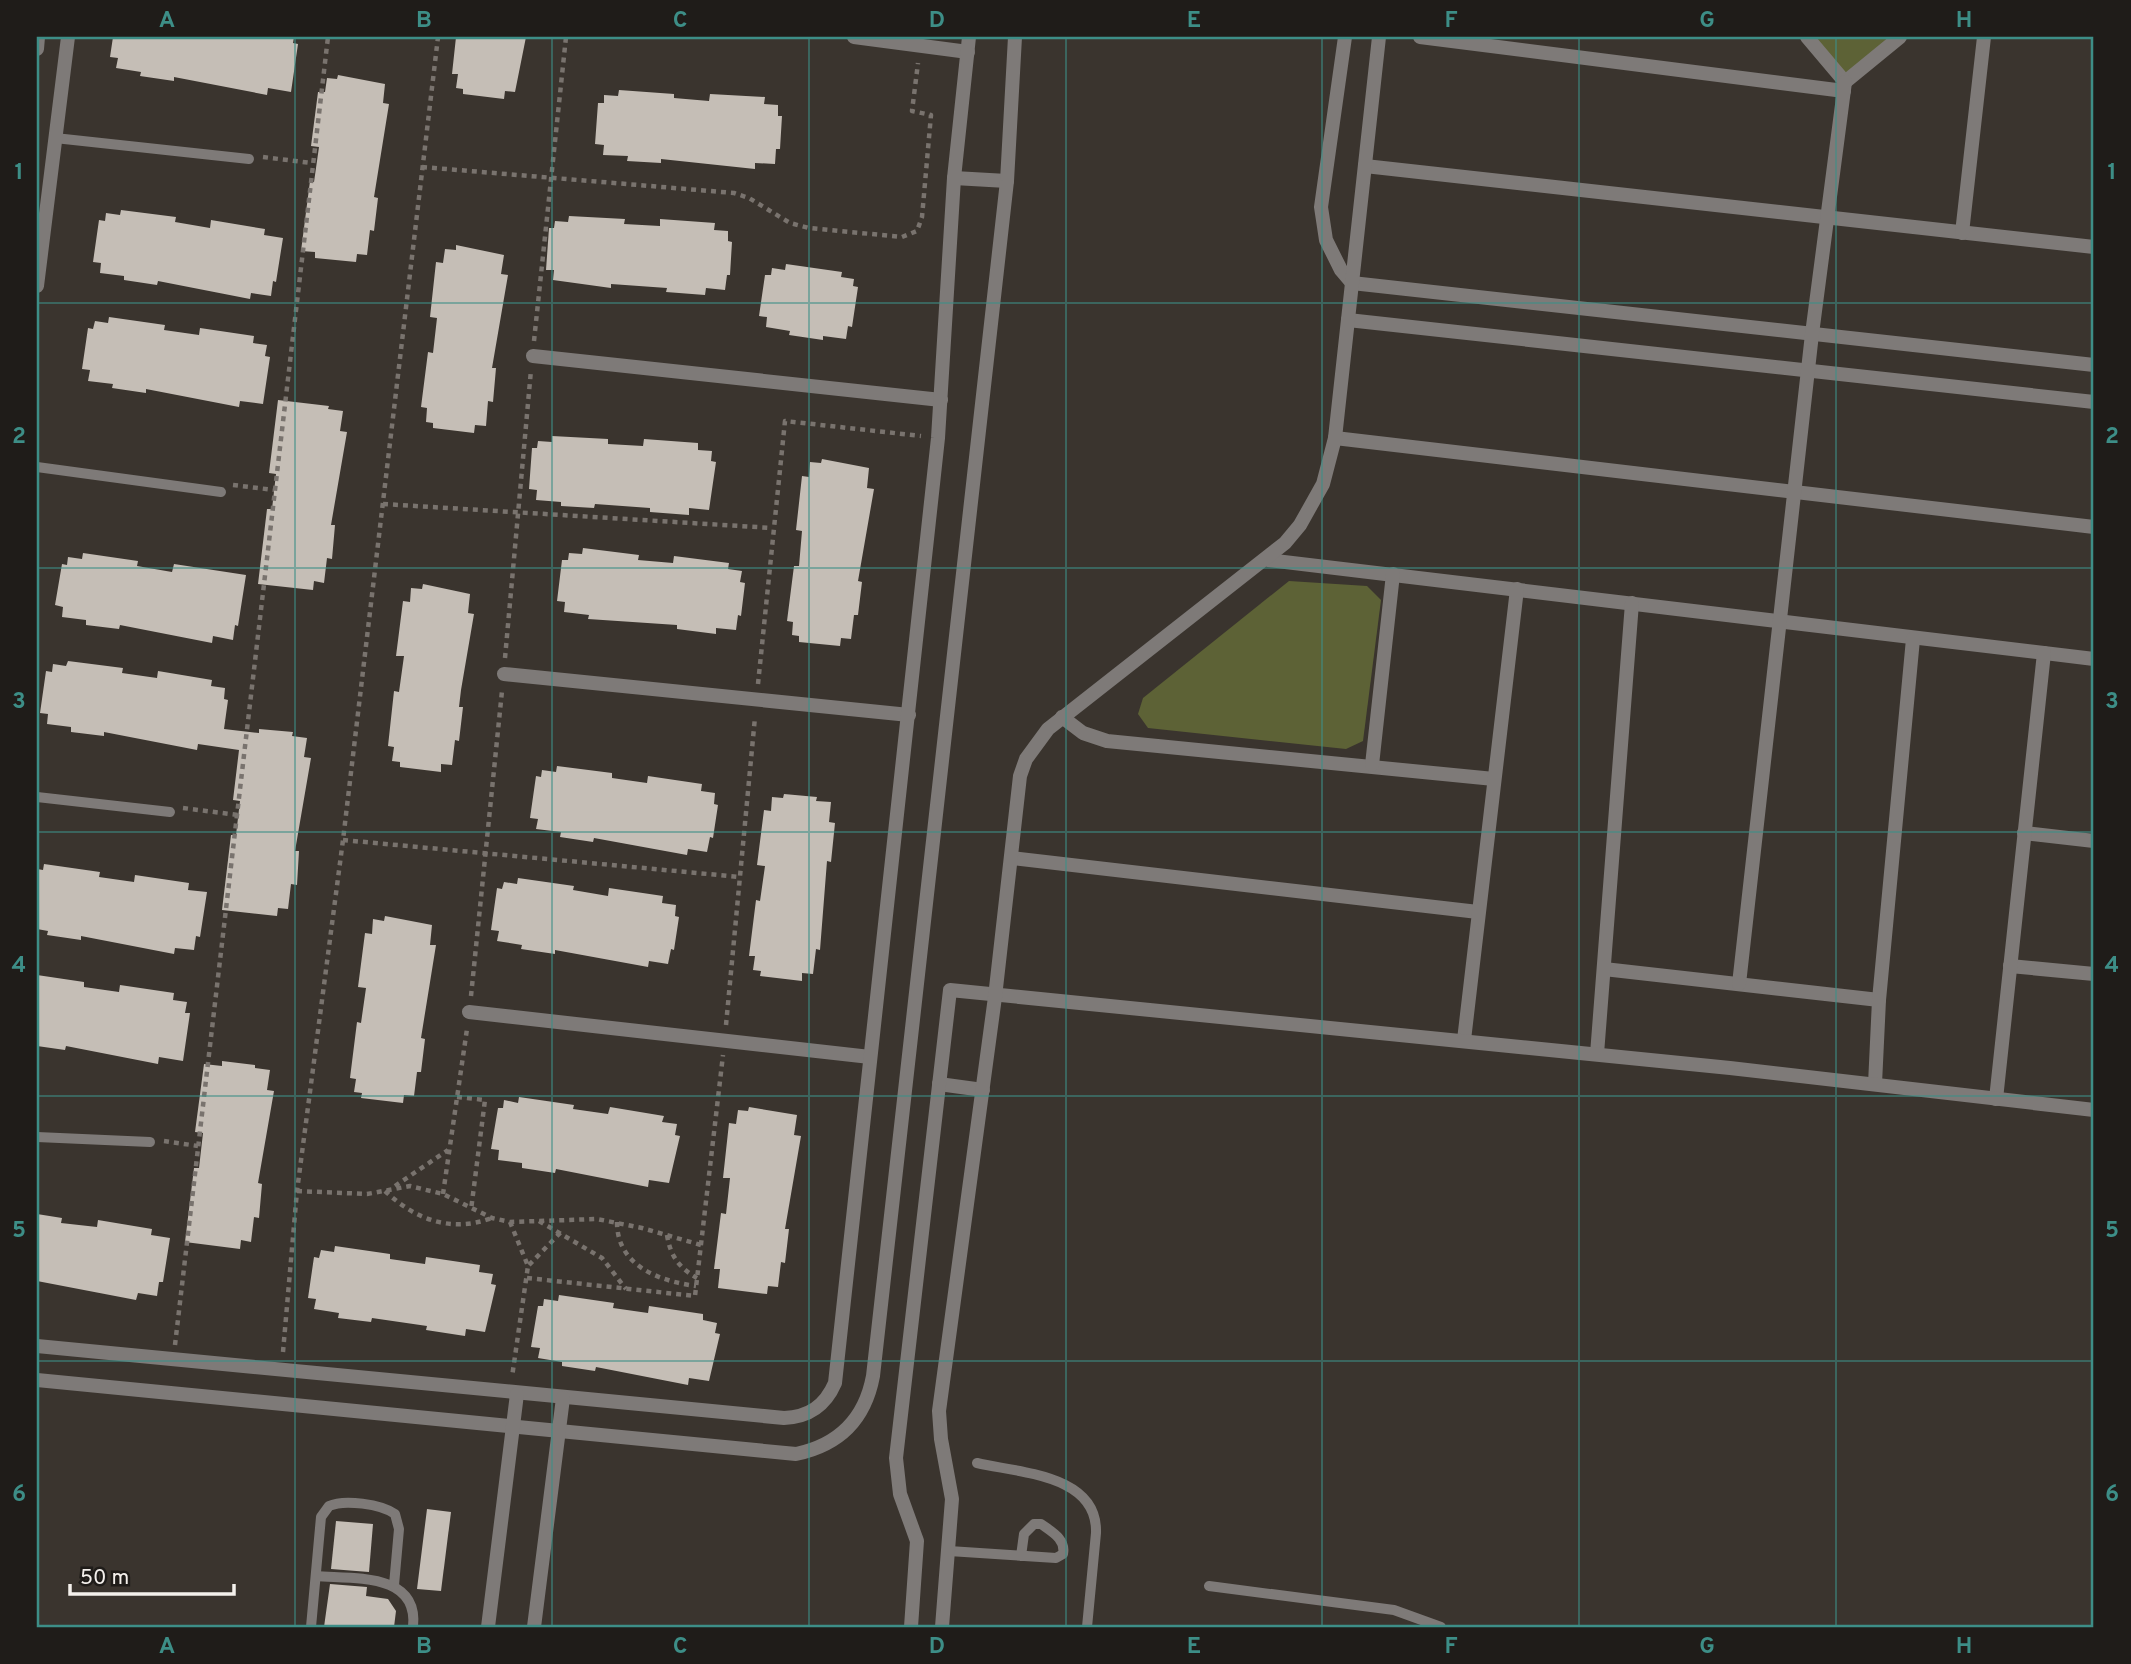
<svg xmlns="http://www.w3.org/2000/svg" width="2131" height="1664" font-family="Overpass,sans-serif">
	<rect width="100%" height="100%" fill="#3a342e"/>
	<g fill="#5d6236">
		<path d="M1807,37H1900L1845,82Z"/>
		<path d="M1289,581L1367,586L1381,600L1363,741L1346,749L1148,728L1138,714L1143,698Z"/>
	</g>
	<g fill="#c5beb6">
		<path d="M113,37H294L293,43L298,44L291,92L268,88L267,95L174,77V81L140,76L141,72L116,68L118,58L110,57Z"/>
		<path d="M456,37H526L515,92L505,91L504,99L463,94V89L456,88L458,74H452Z"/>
		<path d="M338,75L385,84L383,103L389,104L374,197L378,198L374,231L370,230L367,255L357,254L356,262L315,258V252L301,251L310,181L314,182L319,147L311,146L318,92H325L327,78L337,79Z"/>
		<path d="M619,90L674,94V98L709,101L710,94L765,97L764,104L778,105V116H782L780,149H776L775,164L755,163V169L661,159V163L627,161L628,156L603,155L604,145L595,144L598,103H604V95L618,96Z"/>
		<path d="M121,210L176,217L175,222L210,228L211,220L265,229L264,235L283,238L276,282L273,281L271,296L251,293L250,299L158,281L157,285L124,280V276L100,273L101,263L93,262L99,220L105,221L106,213L120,215Z"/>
		<path d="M569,216L625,219L624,224L660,226V219L715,223L714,230L728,231V241L732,242L730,275H727L725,290L706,288L705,295L666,292L667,288L611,284V288L553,280L554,270H546L549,228H554L555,221L568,222Z"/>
		<path d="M456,245L504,255L501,274L508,275L492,368H496L493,402L488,401L486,426L475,425L474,433L433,428V423L426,422L427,408L421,407L428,352L433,353L437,318L430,317L436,262L443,263L445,249L456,250Z"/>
		<path d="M786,264L842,272L841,277L854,279L853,286L858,287L852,327L848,326L846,339L823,336V340L789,335L790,331L766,327L767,317L759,316L765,275H771L772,268L785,270Z"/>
		<path d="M109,317L165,325L164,330L199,335L200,328L254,336L253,343L267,345L265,356L270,357L263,404L240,401L239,407L146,389V393L112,388L113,384L88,381L90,370L82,369L88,328L93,329L95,321L108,323Z"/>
		<path d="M278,400L329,406L328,409L343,411L340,431L347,432L331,525H335L332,559L327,558L324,583L314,581L313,590L258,584L267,509H272L276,474L269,473Z"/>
		<path d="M552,436L608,439V444L643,446L644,439L698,443V450L712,451L711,461L716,462L709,510L689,508V515L650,512V508L595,504L594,508L561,506V502L536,500L537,490L529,489L532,448H537L538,441L552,442Z"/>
		<path d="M822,459L869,468L867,488L874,489L858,581L862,582L858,615H854L851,639L841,638L840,646L799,642V636L792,635L793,622L787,621L794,566H799L802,531L796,530L802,476L809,477L810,462L821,463Z"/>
		<path d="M583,548L639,555L638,560L673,563L674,556L729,563L728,569L742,571L740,582L745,583L741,616L738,615L736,630L716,628V634L677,629V625L588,619L589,615L564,612L565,602L557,601L562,560H568L569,553L582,554Z"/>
		<path d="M83,553L138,561L137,566L172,572L174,564L246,575L238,626L235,625L233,640L213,636L212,643L120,625L119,629L86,625V620L62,617L63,607L55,605L62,564L67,565L68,557L82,559Z"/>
		<path d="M423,584L470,594L468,613L474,614L461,690L459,707H463L459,741L455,740L452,765L441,764V772L400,767V762L392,761L394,747L388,746L394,691L399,692L404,656H396L403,601L410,602L411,588L422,589Z"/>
		<path d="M68,661L123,668L122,673L157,678L158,671L212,680L211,686L225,688L224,699L228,700L224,729L259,733V729L293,732L292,736L307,738L304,757L311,758L295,851H299L297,885L291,884L288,909L278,908L277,916L222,910L231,835H236L240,801L233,800L239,750L198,744L197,750L104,732V736L71,732V727L47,724L48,714L40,713L46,671L52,672L53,664L66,666Z"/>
		<path d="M557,766L612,773V778L647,783L648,776L702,784L701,791L715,793L714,804L718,805L713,838L710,837L707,852L688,849L687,855L594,838L593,842L560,837L561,832L536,829L538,819L530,818L536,776L541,777L542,770L556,772Z"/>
		<path d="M784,794L817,797L816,801L831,802L829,822L835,823L831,862L827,861L820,950L816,949L813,974L802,973V981L760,976L761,971L753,970L755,956H749L756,900L760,901L765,866L757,865L764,810L771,811L772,797L783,798Z"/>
		<path d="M44,864L100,872L99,877L134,882L135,875L189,883L188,890L207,892L200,937L196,936L194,950L175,948L174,954L81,936V940L47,935L48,931L37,929V869L43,870Z"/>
		<path d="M518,878L574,886L573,890L608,896L609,888L663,896L662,903L676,905L675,916L679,917L674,950L671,949L668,964L649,961L648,967L555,950V954L521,949L522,945L497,941L499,931L491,930L497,888L502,889L504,882L517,884Z"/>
		<path d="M385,916L432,925L430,945H436L421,1038L425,1039L421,1072H417L414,1096L404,1095L403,1103L361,1098L362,1093L354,1092L356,1079L350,1078L357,1022L361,1023L366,988L358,987L365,933L372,934L373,919L384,921Z"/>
		<path d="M37,975L84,982V987L119,992L120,985L174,993L173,1000L187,1002L185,1013H190L183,1061L159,1057L158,1064L66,1046L65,1050L37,1046Z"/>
		<path d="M222,1061L255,1065V1068L270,1070L267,1090L274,1091L258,1183L262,1184L259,1218L254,1217L251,1242L241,1240L240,1249L185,1242L194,1168H199L203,1133L195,1132L204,1064L222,1066Z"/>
		<path d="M519,1097L574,1105L573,1109L608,1114L610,1107L664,1116L662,1122L677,1124L675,1135L680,1136L669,1183L649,1180L648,1187L556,1169L555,1173L522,1168V1163L498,1160L499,1150L491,1149L498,1108H503L504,1100L518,1103Z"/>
		<path d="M749,1107L797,1115L794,1135L801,1136L785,1229H789L785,1263L781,1262L778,1287L768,1286L767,1294L718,1288L720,1269H714L721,1213L726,1214L730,1178H723L729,1123L736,1124L738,1110L748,1111Z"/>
		<path d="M37,1214L62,1218L61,1223L97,1227L98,1220L152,1229L151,1235L170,1238L163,1282H159L157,1296L138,1293L136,1300L37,1281Z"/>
		<path d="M335,1246L390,1254V1259L425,1264L426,1257L480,1265L479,1272L493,1274L491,1284L496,1285L485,1332L466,1329L465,1336L426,1330L427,1326L372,1318L371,1322L338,1318L339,1313L314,1309L316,1299L308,1298L314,1257L319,1258L321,1250L334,1252Z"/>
		<path d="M559,1295L614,1303L613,1308L648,1313L649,1306L703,1314V1320L717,1323L715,1333L720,1334L709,1381L689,1378L688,1385L596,1367L595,1371L562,1366V1362L538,1358L540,1348L531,1347L538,1306H543L544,1299L558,1301Z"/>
		<path d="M427,1509L451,1512L441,1591L417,1589Z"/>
		<path d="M336,1521L373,1524L369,1572L331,1569Z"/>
		<path d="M330,1584L367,1587L366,1596L388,1599L396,1611L394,1627H324Z"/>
	</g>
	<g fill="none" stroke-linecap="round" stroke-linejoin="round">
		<g stroke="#79736e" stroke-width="4.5" stroke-dasharray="5 5" stroke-linecap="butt">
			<path d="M263,157L311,163"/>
			<path d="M422,167L734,193L749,198L790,223L809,228L902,237L917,231L922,217L931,115L912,111L918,63"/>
			<path d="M534,341L566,37"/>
			<path d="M233,485L274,490"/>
			<path d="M383,504L772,528"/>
			<path d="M505,658L531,370"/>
			<path d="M758,684L785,421L921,436"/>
			<path d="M183,808L238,815"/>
			<path d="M343,840L740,877"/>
			<path d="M471,996L502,691"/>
			<path d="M726,1025L755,717"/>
			<path d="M457,1097L485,1100L471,1210"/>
			<path d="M164,1141L198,1146"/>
			<path d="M395,1186L448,1150"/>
			<path d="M297,1191L367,1194L410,1186L443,1194L492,1218L510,1222L597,1219L642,1228L701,1245"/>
			<path d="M385,1191C416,1220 451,1233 492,1218"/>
			<path d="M443,1194L467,1029"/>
			<path d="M539,1221L602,1258L626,1289"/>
			<path d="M510,1222L528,1266L512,1377"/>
			<path d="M617,1222C617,1266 659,1281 696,1286"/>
			<path d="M667,1235C670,1255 679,1268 697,1278"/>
			<path d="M529,1265L561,1232"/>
			<path d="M527,1278L695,1296L723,1055"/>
			<path d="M175,1345L328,37"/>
			<path d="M283,1352L297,1191L343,840L438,37"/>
		</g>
		<g stroke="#7e7a78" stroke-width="10">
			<path d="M55,138L249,159"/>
			<path d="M37,467L221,492"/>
			<path d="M37,797L170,812"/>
			<path d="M37,1137L150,1142"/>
			<path d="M977,1463C1021,1473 1098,1475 1096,1533L1087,1627"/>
			<path d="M949,1551L1056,1558L1063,1554C1066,1539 1052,1532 1041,1524H1034L1024,1534L1021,1556"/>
			<path d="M316,1576C353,1579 419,1572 413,1627"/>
			<path d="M1209,1586L1394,1610L1441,1627"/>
			<path d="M311,1627L321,1517L329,1506C344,1499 381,1504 395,1514L399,1529L394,1585"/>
		</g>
		<g stroke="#7e7a78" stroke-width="14">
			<path d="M854,37L968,52"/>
			<path d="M1345,37L1321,207L1326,240L1341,270L1352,283L2094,365"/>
			<path d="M1420,37L1844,91"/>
			<path d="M1807,37L1845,82L1900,37"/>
			<path d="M37,49L38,37"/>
			<path d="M1365,166L2094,247"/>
			<path d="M954,178L1007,181"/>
			<path d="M1962,233L1984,37"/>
			<path d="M37,286L68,37"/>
			<path d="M1348,320L2094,402"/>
			<path d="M533,356L941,400"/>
			<path d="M1335,438L2094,527"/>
			<path d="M1268,560L2094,659"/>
			<path d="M504,674L909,715"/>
			<path d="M1062,717L1083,733L1107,741L1494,779"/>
			<path d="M1372,765L1393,574"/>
			<path d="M2024,833L2094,841"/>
			<path d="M1011,858L1478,912"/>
			<path d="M2010,966L2094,974"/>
			<path d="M1604,969L1879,1000"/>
			<path d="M1739,984L1812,334L1845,82"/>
			<path d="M469,1012L870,1057"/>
			<path d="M1464,1040L1517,589"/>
			<path d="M1597,1054L1632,603"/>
			<path d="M939,1084L983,1090"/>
			<path d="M1875,1084L1879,1000L1913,639"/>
			<path d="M1996,1099L2044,653"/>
			<path d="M37,1346L784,1418C809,1417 825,1406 835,1383L938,438L954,178L969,37"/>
			<path d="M37,1380L796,1454C839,1445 865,1419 873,1376L1007,181L1015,37"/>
			<path d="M488,1627L517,1394"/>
			<path d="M534,1627L563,1398"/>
			<path d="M911,1627L917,1541L900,1494L896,1458L950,990L1730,1068L2094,1110"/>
			<path d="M942,1627L952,1499L941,1439L939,1411L995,997L1020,776L1026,759L1048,729L1285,543L1300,525L1323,484L1335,438L1379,37"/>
		</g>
	</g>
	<path fill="none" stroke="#3d8e87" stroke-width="2" stroke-opacity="0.55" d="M295,37V1627M552,37V1627M809,37V1627M1066,37V1627M1322,37V1627M1579,37V1627M1836,37V1627M37,303H2094M37,568H2094M37,832H2094M37,1096H2094M37,1361H2094"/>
	<rect width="2131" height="1664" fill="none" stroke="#1f1c19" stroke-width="77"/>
	<path d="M70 1584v10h164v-10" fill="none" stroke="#f4f0ec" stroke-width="3.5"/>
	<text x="80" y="1584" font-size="21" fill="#f4f0ec" stroke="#1f1c19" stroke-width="5" paint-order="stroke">50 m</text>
	<rect x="38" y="38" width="2054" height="1588" fill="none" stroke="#3d8e87" stroke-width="2.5"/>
	<g font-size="23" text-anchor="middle" font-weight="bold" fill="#3d8e87">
		<text x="167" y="27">A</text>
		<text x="424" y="27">B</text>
		<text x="680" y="27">C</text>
		<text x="937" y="27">D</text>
		<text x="1194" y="27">E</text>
		<text x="1451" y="27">F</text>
		<text x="1707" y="27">G</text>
		<text x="1964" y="27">H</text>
		<text x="19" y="179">1</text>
		<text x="2112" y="179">1</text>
		<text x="19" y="443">2</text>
		<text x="2112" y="443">2</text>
		<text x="19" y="708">3</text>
		<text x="2112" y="708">3</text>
		<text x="19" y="972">4</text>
		<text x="2112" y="972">4</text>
		<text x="19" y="1237">5</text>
		<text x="2112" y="1237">5</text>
		<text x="19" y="1501">6</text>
		<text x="2112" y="1501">6</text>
		<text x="167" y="1653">A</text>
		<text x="424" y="1653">B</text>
		<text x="680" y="1653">C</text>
		<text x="937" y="1653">D</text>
		<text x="1194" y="1653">E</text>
		<text x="1451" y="1653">F</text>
		<text x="1707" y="1653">G</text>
		<text x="1964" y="1653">H</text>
	</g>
</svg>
